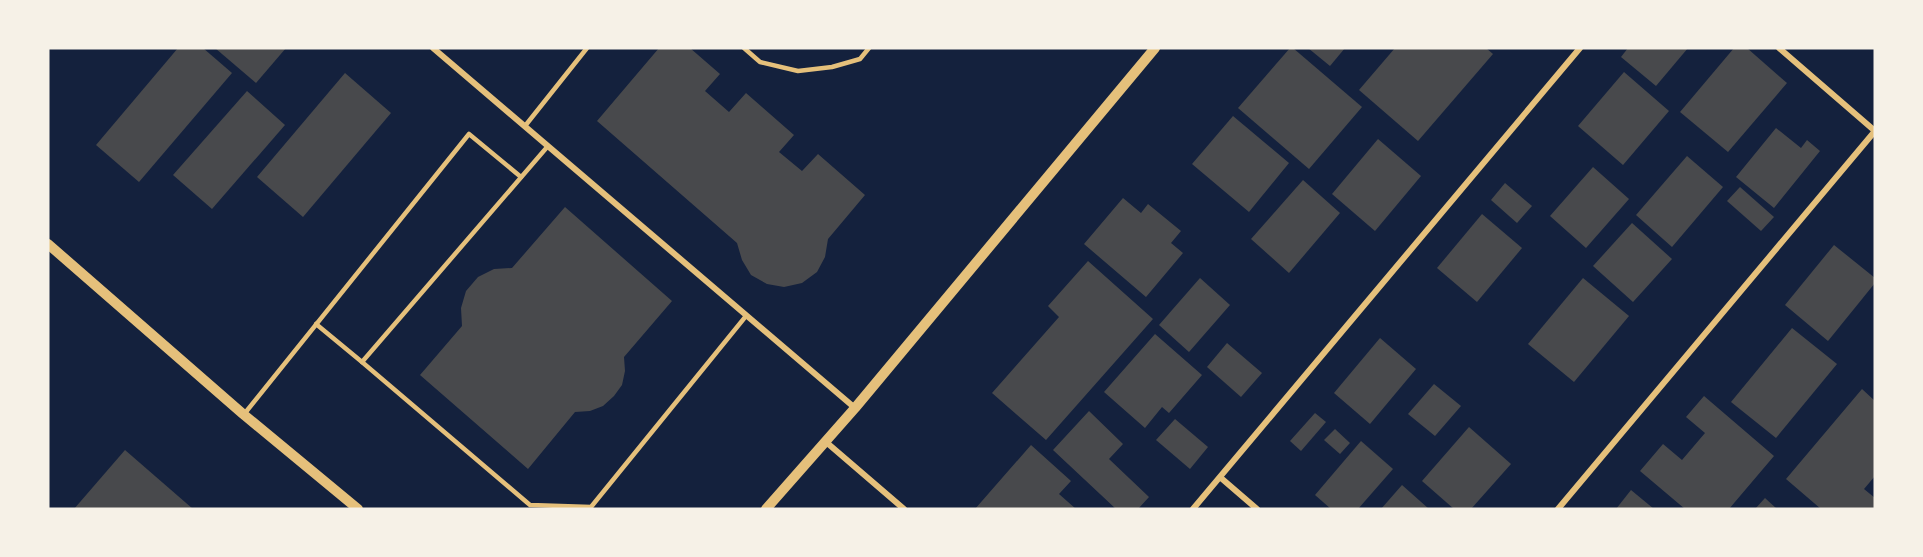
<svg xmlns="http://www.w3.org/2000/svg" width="1923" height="557" font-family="'Titillium Web',sans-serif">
	<rect width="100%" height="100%" fill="#14213d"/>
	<g fill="#48494c">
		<path d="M178,48H203L232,73L139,182L96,145Z"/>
		<path d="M215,48H286L256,83Z"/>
		<path d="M659,48H690L720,74L705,91L729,112L746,93L794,135L779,152L802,171L818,154L865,195L828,239L825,257L817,272L802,283L784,287L767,284L751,275L742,260L737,243L597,121Z"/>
		<path d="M1290,48H1293L1362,107L1309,169L1238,108Z"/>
		<path d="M1308,48H1345L1330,66Z"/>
		<path d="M1395,48H1486L1493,54L1418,141L1359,90Z"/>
		<path d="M1628,48H1688L1656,86L1621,57Z"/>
		<path d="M1734,48H1747L1787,83L1728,152L1680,112Z"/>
		<path d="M1624,72L1669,111L1623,165L1578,126Z"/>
		<path d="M345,73L391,113L303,217L257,177Z"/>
		<path d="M247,91L285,125L212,209L173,175Z"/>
		<path d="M1233,116L1289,163L1249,212L1192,164Z"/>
		<path d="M1776,128L1801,148L1807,140L1820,151L1774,208L1736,177Z"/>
		<path d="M1378,139L1421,176L1375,231L1332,194Z"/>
		<path d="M1687,156L1723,187L1672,247L1636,215Z"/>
		<path d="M1593,167L1629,199L1586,248L1550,216Z"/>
		<path d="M1303,180L1340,213L1289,273L1251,239Z"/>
		<path d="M1505,183L1532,206L1517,223L1491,200Z"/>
		<path d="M1740,187L1774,217L1761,231L1727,201Z"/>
		<path d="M1123,198L1141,213L1148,204L1181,231L1171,243L1183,253L1146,297L1084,244Z"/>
		<path d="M565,207L672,301L624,357L625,371L622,385L614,396L603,406L590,411L575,412L528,469L420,375L462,326L461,308L466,291L478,277L494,269L512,268Z"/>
		<path d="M1482,214L1522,248L1477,302L1437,268Z"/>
		<path d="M1632,223L1672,259L1633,302L1593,266Z"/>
		<path d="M1834,245L1875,278V283L1828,341L1785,305Z"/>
		<path d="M1088,261L1153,319L1046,440L992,393L1059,317L1048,306Z"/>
		<path d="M1200,278L1230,305L1189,352L1159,325Z"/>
		<path d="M1583,278L1629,316L1574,382L1528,344Z"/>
		<path d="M1792,328L1837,364L1776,438L1731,402Z"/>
		<path d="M1155,334L1202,375L1169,413L1162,407L1145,428L1104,392Z"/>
		<path d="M1380,338L1416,369L1370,424L1334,393Z"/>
		<path d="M1227,343L1262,373L1241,397L1207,367Z"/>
		<path d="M1434,384L1461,406L1435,436L1408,414Z"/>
		<path d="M1862,389L1875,401V476L1864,489L1875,498V509H1821L1786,479Z"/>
		<path d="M1704,396L1774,456L1729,509H1685L1640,471L1663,444L1682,460L1705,433L1686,417Z"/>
		<path d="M1089,411L1123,444L1109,459L1149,497L1138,509H1116L1053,450Z"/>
		<path d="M1315,413L1326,422L1301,451L1290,441Z"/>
		<path d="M1175,419L1208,447L1190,469L1156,440Z"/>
		<path d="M1469,427L1511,464L1471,509H1454L1422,481Z"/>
		<path d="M1335,429L1350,443L1340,454L1324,440Z"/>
		<path d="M1361,441L1393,469L1358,509H1331L1315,495Z"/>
		<path d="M1031,445L1071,481L1059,494L1076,509H975Z"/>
		<path d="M125,450L193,509H74Z"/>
		<path d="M1402,485L1429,509H1381Z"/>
		<path d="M1631,490L1654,509H1616Z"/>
		<path d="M1765,498L1777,509H1755Z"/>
	</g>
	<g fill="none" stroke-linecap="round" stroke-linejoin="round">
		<g stroke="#e5c07b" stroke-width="4.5">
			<path d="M744,48L760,62L798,71L832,67L860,59L869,48"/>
			<path d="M525,126L587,48"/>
			<path d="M548,146L362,362L530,505L591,507L746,316"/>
			<path d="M316,324L362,362"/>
			<path d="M245,413L469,134L521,177"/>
		</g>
		<g stroke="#e5c07b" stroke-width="6">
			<path d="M433,48L855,408"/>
			<path d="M1779,48L1875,131"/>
			<path d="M826,442L904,509"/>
			<path d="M1221,478L1257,509"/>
			<path d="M1193,509L1580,48"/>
			<path d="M1558,509L1875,131"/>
		</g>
		<g stroke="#e5c07b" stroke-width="10">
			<path d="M48,244L243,414L358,509"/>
			<path d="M766,509L855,408L1155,48"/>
		</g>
	</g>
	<rect width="1923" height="557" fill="none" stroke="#f6f1e7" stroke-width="99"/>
</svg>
